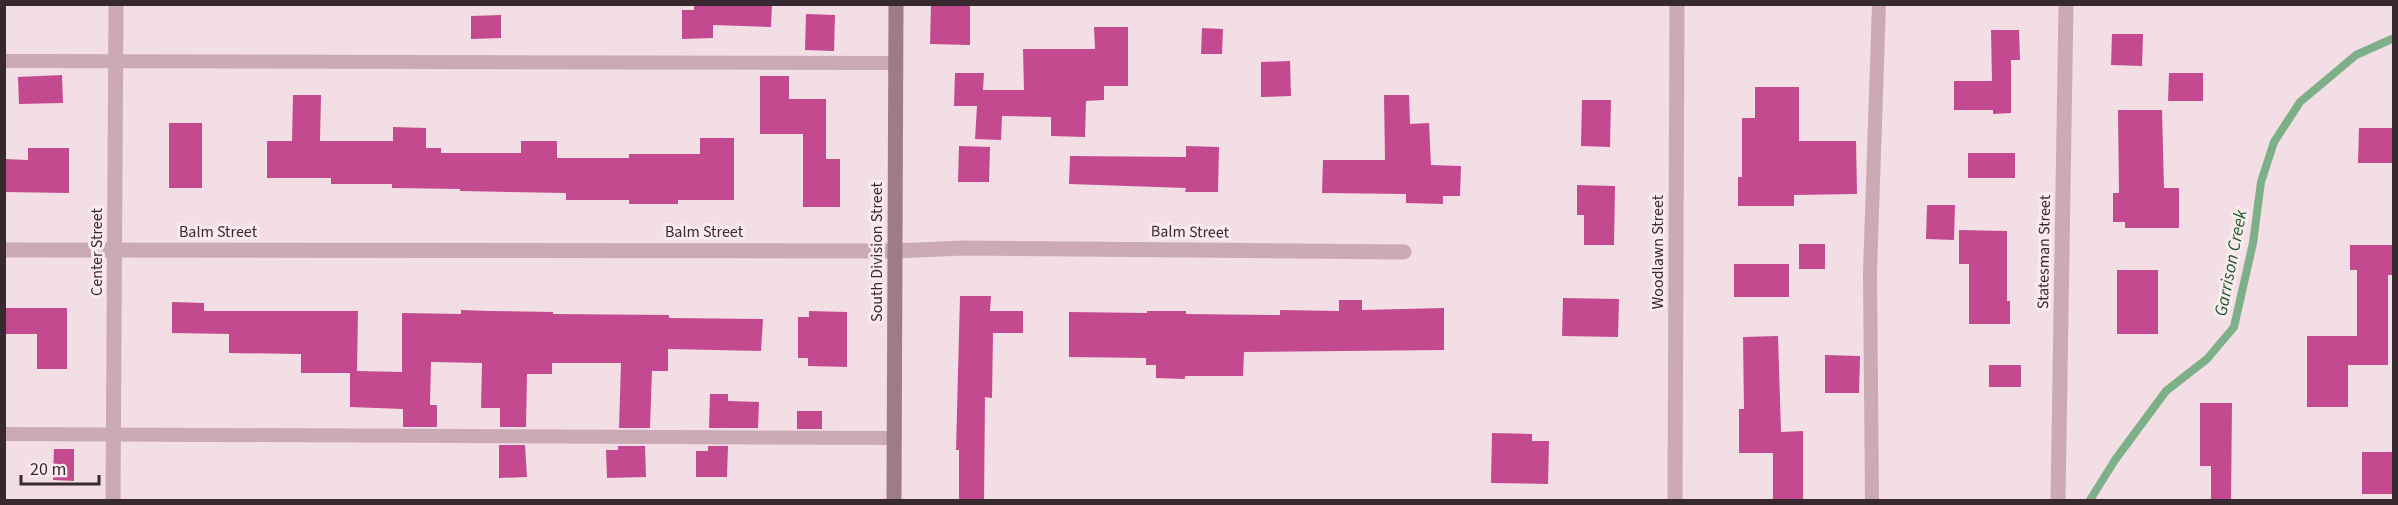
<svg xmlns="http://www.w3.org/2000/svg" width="2398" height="505" font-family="'Source Sans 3',sans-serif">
	<rect width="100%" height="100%" fill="#f2dee4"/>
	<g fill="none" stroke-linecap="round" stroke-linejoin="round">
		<path stroke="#7daf88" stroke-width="8" d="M2090,500L2115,460L2166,391L2207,359L2234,327L2253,243L2261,182L2274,142L2300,102L2356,55L2394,38"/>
	</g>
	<g fill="#c44a90">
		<path d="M694,4H772L771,27L713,25V38L682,39V10H694Z"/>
		<path d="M931,4H970V45L930,44Z"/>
		<path d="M806,14L835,15L834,51L805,50Z"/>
		<path d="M501,15V38L471,39V16Z"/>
		<path d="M1094,27H1128V86H1104V100L1086,101L1085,137L1051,136V117L1002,116L1001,140L975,139L977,106H954L955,73H984L983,90H1024L1023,49H1095Z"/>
		<path d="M1202,28L1223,29L1222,54H1201Z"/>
		<path d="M1991,30H2019L2020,60H2011V113L1993,114V110H1954V81H1992Z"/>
		<path d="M2112,34H2143L2142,66L2111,65Z"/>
		<path d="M1290,61L1291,96L1261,97V62Z"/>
		<path d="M2169,73H2203V101H2168Z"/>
		<path d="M62,75L63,103L19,104L18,77Z"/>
		<path d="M760,76H789V99H826V159H840V207H803V134H760Z"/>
		<path d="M1755,87H1799V141H1856L1857,194L1794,195V206H1738V177H1742V118H1755Z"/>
		<path d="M293,95H321L320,141H393V127L426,128V148H441V153H521V141H557V158H629V154H700V138H734V200H678V204H629V200H566V193L460,191V189L392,188V184H331V178H267V141H292Z"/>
		<path d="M1384,95H1409L1410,124L1429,123L1431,165L1461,166L1460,196H1443V204L1406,203V194L1322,193L1323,160H1385Z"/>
		<path d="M1582,100H1611L1610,147L1581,146Z"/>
		<path d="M2118,110H2162L2164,188H2179V228H2125V222H2113V193H2119Z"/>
		<rect x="169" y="123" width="33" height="65"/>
		<path d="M2359,128H2392V163H2358Z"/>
		<path d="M959,146L990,147L989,182H958Z"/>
		<path d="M1186,146L1219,147L1218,192H1185L1186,188L1069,184L1070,156L1186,157Z"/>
		<path d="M28,148H69V193L4,192V159L28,160Z"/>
		<rect x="1968" y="153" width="47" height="25"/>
		<path d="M1577,185L1615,186L1614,245H1584V215H1577Z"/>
		<path d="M1927,205H1955L1954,240L1926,239Z"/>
		<path d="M1959,230L2007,231V301H2010V324H1969V264H1959Z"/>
		<rect x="1799" y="244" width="26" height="25"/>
		<path d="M2350,245H2394V275H2388V365H2348V407H2307V336H2357V270H2350Z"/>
		<rect x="1734" y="264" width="55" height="33"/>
		<rect x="2117" y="270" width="41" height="64"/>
		<path d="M960,296H991L990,311H1023V333H993L992,398L985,397L984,501H959V450H956Z"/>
		<path d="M1563,298L1619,299L1618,337L1562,336Z"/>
		<path d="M1339,300H1362V310L1444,308V350L1244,352L1243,376H1185V379L1156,378V365H1146V358L1069,357V312L1147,313V311H1186V314L1280,315V310L1339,311Z"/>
		<path d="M172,302L204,303V311H358L357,371L402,372V313L461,314V310L490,311L553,312V314L669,315V318L763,319L761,351L668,349V371H652L650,428H619L621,363H552V374H527L526,427H500V408H481L482,363L431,362L430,405H437V427H403V409L350,407V373H301V354L229,353V334L172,333Z"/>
		<path d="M4,308H67V369H37V334H4Z"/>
		<path d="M809,311L847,312V367L808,366V358H798V317H809Z"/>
		<path d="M1778,336L1781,432L1803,431V501H1773V453H1739V409H1744L1743,337Z"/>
		<path d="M1825,355L1860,356L1859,393H1825Z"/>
		<rect x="1989" y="365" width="32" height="22"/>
		<path d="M710,394H728V401L759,402L758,428H709Z"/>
		<path d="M2200,403H2232L2231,501H2211V466H2200Z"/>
		<rect x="797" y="411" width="25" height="18"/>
		<path d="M1492,433L1532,434V441H1549L1548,484L1491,483Z"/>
		<path d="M499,445H525L527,477L499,478Z"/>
		<path d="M618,446H645L646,477L607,478L606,450H618Z"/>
		<path d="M708,446H728L727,477H696V451H708Z"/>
		<path d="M54,449H74V481L53,480Z"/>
		<rect x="2362" y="452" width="32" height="42"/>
	</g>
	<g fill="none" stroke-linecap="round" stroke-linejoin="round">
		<g stroke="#cbaab6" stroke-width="14">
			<path d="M4,61L896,63"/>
			<path d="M4,434L895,438"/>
			<path d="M1872,500L1870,272L1879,4"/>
		</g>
		<g stroke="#cbaab6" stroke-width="15">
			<path d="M4,250L895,251L963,248L1404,252"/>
			<path d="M113,500L116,4"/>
			<path d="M1675,500L1677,4"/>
			<path d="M2058,500L2066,4"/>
		</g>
		<path stroke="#9e7b8b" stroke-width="15" d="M894,500L896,4"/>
	</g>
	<g text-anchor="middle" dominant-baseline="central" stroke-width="6" stroke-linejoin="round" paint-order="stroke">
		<g font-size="16" fill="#382931" stroke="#faebef">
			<text x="218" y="232">Balm Street</text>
			<text x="704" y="232">Balm Street</text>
			<text transform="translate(1190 232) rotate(1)">Balm Street</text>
			<text transform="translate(97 252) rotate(-90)">Center Street</text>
			<text transform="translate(877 252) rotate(-90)">South Division Street</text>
			<text transform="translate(1658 252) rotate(-90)">Woodlawn Street</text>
			<text transform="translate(2044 252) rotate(-89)">Statesman Street</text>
		</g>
		<g font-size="18" font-style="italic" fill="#1f592e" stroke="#faebef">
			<text transform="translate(2231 263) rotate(-79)">Garrison Creek</text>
		</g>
	</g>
	<rect width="2398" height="505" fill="none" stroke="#382931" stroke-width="12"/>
	<path d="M21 475v9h78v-9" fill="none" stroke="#382931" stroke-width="3"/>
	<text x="30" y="475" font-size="18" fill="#382931" stroke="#faebef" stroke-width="4.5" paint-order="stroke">20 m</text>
</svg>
